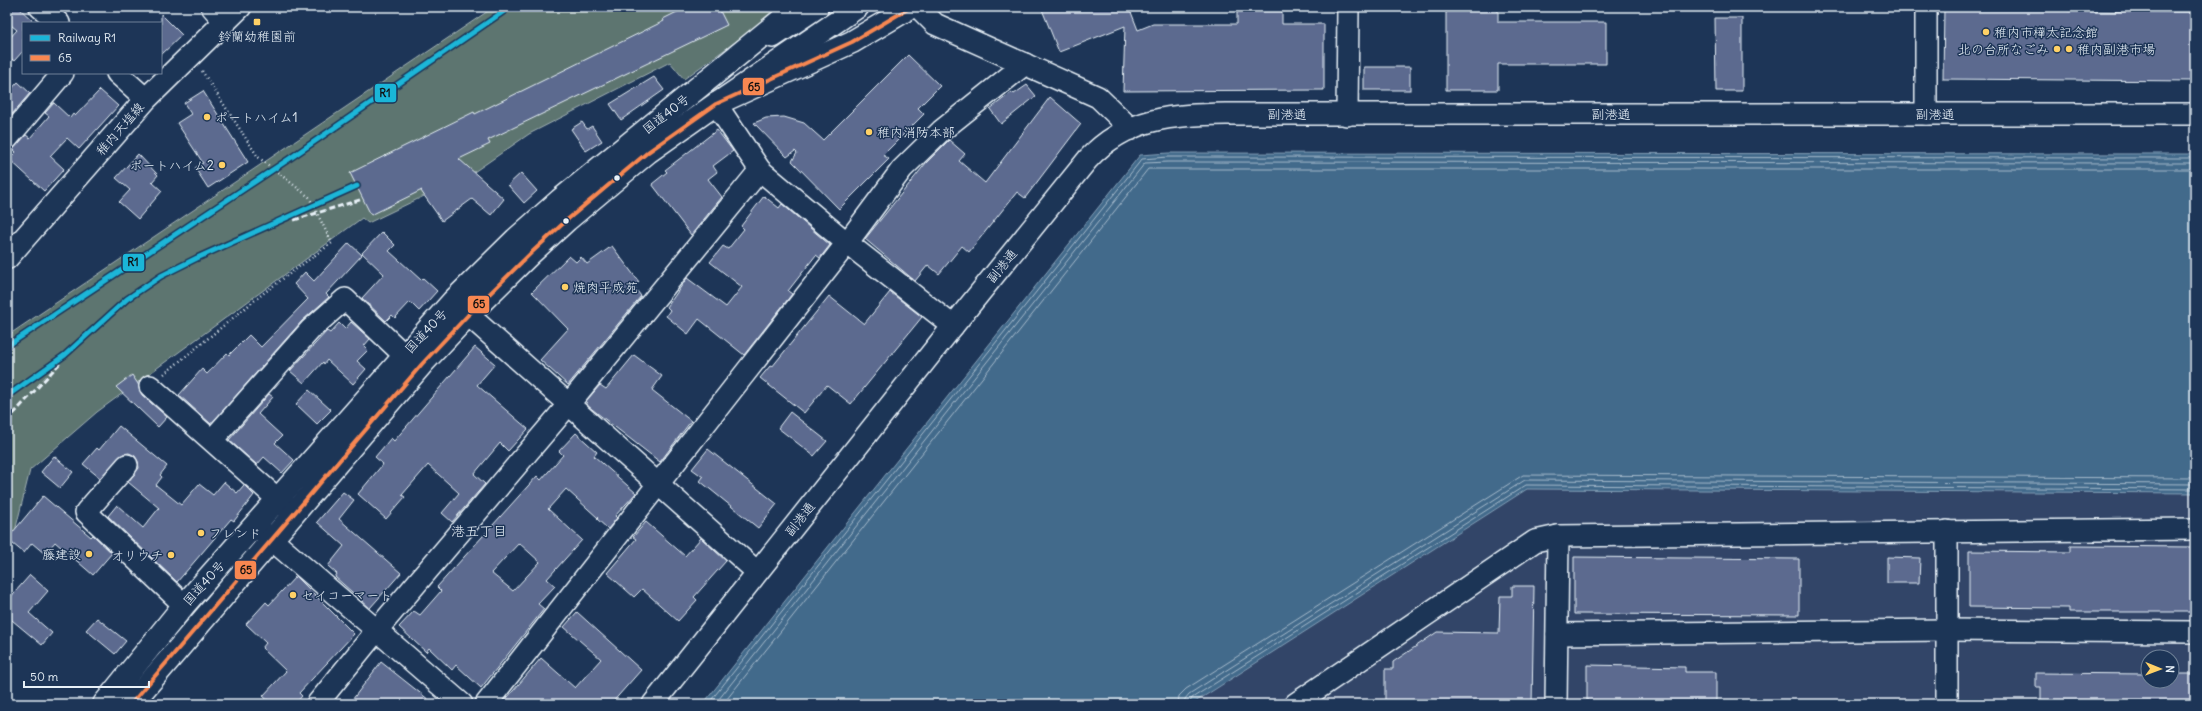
<svg xmlns="http://www.w3.org/2000/svg" width="2202" height="711" font-family="Delius,'Klee One',sans-serif">
	<rect width="100%" height="100%" fill="#1d3557"/>
	<filter id="ink" filterUnits="userSpaceOnUse"><feTurbulence type="fractalNoise" baseFrequency=".025" numOctaves="2"/><feDisplacementMap in="SourceGraphic" scale="8" xChannelSelector="R" yChannelSelector="G"/><feConvolveMatrix kernelMatrix="1 2 1 2 8 2 1 2 1" color-interpolation-filters="sRGB"/></filter>
	<g filter="url(#ink)">
		<path fill="#304568" fill-rule="evenodd" d="M1527,489L2195,493V704H1192ZM2148,657H2172V681H2148Z"/>
		<path fill="#5d7470" stroke="#a2b2b4" d="M494,7H780L760,24L684,79L670,62L529,134L474,172L368,223L362,218L97,412L30,470L7,564V336Z"/>
		<path fill="#436a8b" stroke="#85a0b7" d="M1168,153L2195,154V493L1527,489L1192,704H703L1140,155Z"/>
		<g fill="none" stroke-linecap="round" stroke-linejoin="round">
			<g stroke="#a6bbcc" stroke-width="1">
				<path d="M708,704L1142,159L1168,157L2195,158"/>
				<path d="M715,704L1145,163L1168,162L2195,163"/>
				<path d="M723,704L1148,169H2195"/>
				<path d="M1178,704L1179,696L1186,689L1523,475L2195,478"/>
				<path d="M1184,704L1185,699L1189,694L1525,480L2195,484"/>
				<path d="M1189,704L1192,698L1526,485L2195,489"/>
			</g>
		</g>
		<g fill="#5b6b8f" stroke="#e8f1f8" fill-rule="evenodd">
			<path d="M7,7H18L35,23H23V51L14,61L7,54V41L17,30L7,22Z"/>
			<path d="M687,7H718L727,25L488,140L490,144L459,159L504,199L491,215L472,199L442,221L421,191L422,190L371,215L350,173L474,112L475,114L664,21L663,19Z"/>
			<path d="M1041,7H1129L1138,30L1153,24H1237V11H1282V24H1324V90L1123,91L1125,26L1059,52Z"/>
			<path d="M1446,7H1498V22H1606V64H1498V90H1446Z"/>
			<path d="M1944,7H2068V11L2195,12V81L1943,79Z"/>
			<path d="M161,14L182,35L161,55Z"/>
			<path d="M1715,18H1742V91H1716Z"/>
			<path d="M908,55L940,86L918,108L924,114L883,155L889,159L839,209L792,161L797,153L795,151L787,157L754,123L766,118L784,117L804,123L823,140Z"/>
			<rect x="1364" y="67" width="46" height="23"/>
			<path d="M654,77L664,90L621,120L610,104Z"/>
			<path d="M18,82L30,93L7,120V94Z"/>
			<path d="M1027,85L1036,96L1001,124L990,109L1012,92L1014,94Z"/>
			<path d="M100,90L118,106L79,149L67,138L50,156L64,169L44,191L9,159L16,152L13,149L26,135L30,138L49,116L45,113L54,103L70,118L73,114L75,116Z"/>
			<path d="M203,91L248,162L208,188L195,168L203,163L177,123L191,114L184,103Z"/>
			<path d="M1050,97L1081,124L1025,198L1017,192L969,252L962,246L939,274L928,265L915,281L865,239L926,163L949,140L965,154L959,161L985,183Z"/>
			<path d="M582,122L587,129L592,126L602,141L586,151L571,129Z"/>
			<path d="M717,130L733,151L713,166L717,172L708,179L722,197L691,235L652,184L667,172L665,170Z"/>
			<path d="M138,154L158,175L152,182L162,191L138,219L119,202L130,190L116,178Z"/>
			<path d="M521,173L537,191L524,203L508,185Z"/>
			<path d="M764,196L779,208L782,204L830,245L820,258L816,255L788,291L792,294L744,355L699,319L688,334L666,316L670,310L667,307L687,278L726,307L742,287L710,262L723,246L728,249L744,229L741,226Z"/>
			<path d="M382,232L395,245L389,251L421,280L423,278L437,291L419,311L410,302L395,318L392,315L386,321L362,298L384,274L362,253Z"/>
			<path d="M349,243L362,255L326,294L329,297L302,321L211,424L179,395L202,369L207,374L227,353L229,355L249,335L261,347L308,299L294,284L305,272L314,281Z"/>
			<path d="M612,246L639,282L633,286L641,296L568,385L540,360L568,329L532,292L569,256L576,262L581,257L587,264Z"/>
			<path d="M890,292L922,317L851,404L827,385L804,413L760,378L770,366L772,367L829,296L864,324Z"/>
			<path d="M351,322L370,339L364,346L368,350L357,361L366,369L353,384L327,360L324,364L323,362L304,383L290,371L327,331L330,333L339,323L345,329Z"/>
			<path d="M475,347L495,364L477,385L528,429L508,451L500,443L474,474L485,484L452,522L442,513L459,493L428,465L402,495L405,497L386,519L358,494L383,464L375,457L391,438L394,441Z"/>
			<path d="M634,355L662,376L652,390L691,421L660,462L588,406L586,401L600,385L606,389Z"/>
			<path d="M132,375L138,384L142,395L167,417L158,427L116,387Z"/>
			<path d="M309,390L331,410L317,424L296,404Z"/>
			<path d="M269,394L273,397L258,414L282,436L275,443L294,460L282,473L264,457L257,465L229,440Z"/>
			<path d="M790,412L827,441L814,456L778,428Z"/>
			<path d="M119,426L167,466L160,475L162,477L156,485L181,505L199,484L213,495L224,482L237,493L244,485L254,495L234,521L231,519L177,582L108,516L117,505L143,528L159,508L128,482L139,468L138,462L135,456L129,453L123,454L100,478L83,464L97,448L99,450Z"/>
			<path d="M576,433L597,452L594,456L636,493L615,516L617,518L608,529L597,519L598,518L566,489L548,509L582,540L547,579L555,586L538,604L544,609L481,688L456,665L452,670L429,648L426,652L399,627L414,611L420,615L441,591L437,587L537,476L541,480L563,455L559,451ZM519,543L540,562L513,591L491,573Z"/>
			<path d="M708,449L777,504L758,528L700,481L703,477L692,469Z"/>
			<path d="M54,456L73,472L60,488L41,472Z"/>
			<path d="M343,492L354,500L339,519L401,573L370,608L335,577L337,574L328,566L344,546L317,522Z"/>
			<path d="M43,496L91,537L93,535L112,553L93,575L55,542L45,554L32,543L24,553L7,539Z"/>
			<path d="M646,522L685,556L701,538L726,561L694,597L697,600L678,621L642,589L634,597L607,573L636,539L633,537Z"/>
			<path d="M2070,546L2195,547V612H2069V608L1969,607V551L2070,552Z"/>
			<path d="M1574,557L1799,559V615L1574,614Z"/>
			<path d="M1887,557L1920,558L1919,583H1887Z"/>
			<path d="M30,575L48,591L29,613L52,633L42,645L7,616V601Z"/>
			<path d="M296,576L354,634L299,693L302,696L295,704H272L263,696L286,671L262,648L266,643L246,624L266,602L269,605Z"/>
			<path d="M1512,586H1534L1532,704H1385V669H1393V662L1437,632L1499,633L1500,596H1512Z"/>
			<path d="M577,612L641,670L611,704H502L541,658L575,688L601,659L564,627Z"/>
			<path d="M97,618L126,641L115,654L86,630Z"/>
			<path d="M381,662L434,704H349Z"/>
			<path d="M1587,665L1685,667V672H1716V704H1587Z"/>
			<path d="M2036,673L2148,674V681H2172V674H2195V704H2041V687H2036Z"/>
		</g>
		<g fill="none" stroke-linecap="round" stroke-linejoin="round">
			<defs>
				<g id="minor">
					<path d="M40,7L59,23"/>
					<path d="M212,7L225,22"/>
					<path d="M858,7L716,104L760,170L847,243L953,326"/>
					<path d="M918,7L935,24L1098,97L1131,129"/>
					<path d="M773,37L818,7"/>
					<path d="M117,73L146,99"/>
					<path d="M1926,114V7"/>
					<path d="M1347,115L1348,7"/>
					<path d="M7,139L63,73"/>
					<path d="M456,304L757,572"/>
					<path d="M150,386L290,510"/>
					<path d="M212,440L311,329L345,299L404,355"/>
					<path d="M127,465L86,512L184,605"/>
					<path d="M256,526L462,704"/>
					<path d="M1947,531V704"/>
					<path d="M1557,634L1947,630L2195,632"/>
					<path d="M317,704L377,630L568,405L760,170"/>
					<path d="M486,704L847,243L902,169L941,131L1025,64"/>
					<path d="M653,704L953,326L1088,159C1127,117 1173,115 1226,114H2195"/>
					<path d="M1295,704L1535,541L1558,536L2195,529"/>
					<path d="M1556,704L1558,536"/>
				</g>
				<path id="major" d="M7,258L146,99L240,7"/>
				<g id="highway">
					<path d="M104,704L184,605L453,301L516,239L560,200L797,7"/>
					<path d="M131,704L422,364L468,315L530,254L567,220L648,152L716,104L852,42L911,7"/>
				</g>
			</defs>
			<use href="#minor" stroke="#e8f1f8" stroke-width="24"/>
			<use href="#major" stroke="#e8f1f8" stroke-width="25"/>
			<use href="#highway" stroke="#e8f1f8" stroke-width="25"/>
			<g stroke="#e8f1f8" stroke-width="2.5" stroke-dasharray="1 3" stroke-linecap="butt">
				<path d="M202,71L243,134"/>
				<path d="M164,374L265,292L307,261"/>
			</g>
			<use href="#minor" stroke="#1d3557" stroke-width="21"/>
			<use href="#major" stroke="#1d3557" stroke-width="22"/>
			<use href="#highway" stroke="#1d3557" stroke-width="22"/>
			<g stroke="#e8f1f8" stroke-width="3" stroke-dasharray="6 3" stroke-linecap="butt">
				<path d="M294,220L363,199"/>
				<path d="M7,396L65,355L127,299L161,276L197,258L357,186"/>
				<path d="M7,421L60,363"/>
			</g>
			<path stroke="#e8f1f8" stroke-width="2.5" stroke-dasharray="1 3" stroke-linecap="butt" d="M243,134L258,157L309,197L332,243L307,261"/>
			<defs>
				<path id="bus-1" d="M131,704L422,364L468,315L530,254L567,220L648,152L716,104L852,42L911,7"/>
			</defs>
			<use href="#bus-1" stroke="#1d3557" stroke-width="7"/>
			<use href="#bus-1" stroke="#f88751" stroke-width="4"/>
			<defs>
				<g id="rail-1">
					<path d="M7,346L289,159L510,7"/>
					<path d="M7,396L65,355L127,299L161,276L197,258L357,186"/>
				</g>
			</defs>
			<use href="#rail-1" stroke="#1d3557" stroke-width="8"/>
			<use href="#rail-1" stroke="#1ab6d8" stroke-width="5"/>
		</g>
	</g>
	<g fill="#ffd166" stroke="#1d3557" stroke-width="1.5">
		<rect x="253" y="18" width="8" height="8" rx="2"/>
		<circle cx="1986" cy="32" r="4"/>
		<circle cx="2057" cy="49" r="4"/>
		<circle cx="2069" cy="49" r="4"/>
		<circle cx="207" cy="117" r="4"/>
		<circle cx="869" cy="132" r="4"/>
		<circle cx="222" cy="165" r="4"/>
		<circle cx="565" cy="287" r="4"/>
		<circle cx="201" cy="533" r="4"/>
		<circle cx="89" cy="554" r="4"/>
		<circle cx="171" cy="555" r="4"/>
		<circle cx="293" cy="595" r="4"/>
	</g>
	<g fill="#e8f1f8" stroke="#1d3557" stroke-width="1.5">
		<circle cx="617" cy="178" r="3.5"/>
		<circle cx="566" cy="221" r="3.5"/>
	</g>
	<g text-anchor="middle" dominant-baseline="central" stroke-width="3" stroke-linejoin="round" paint-order="stroke">
		<g font-size="13" fill="#e8f1f8" stroke="#1d3557" text-anchor="start">
			<text x="1994" y="32">稚内市樺太記念館</text>
			<text x="257" y="36" text-anchor="middle">鈴蘭幼稚園前</text>
			<text x="2049" y="49" text-anchor="end">北の台所なごみ</text>
			<text x="2077" y="49">稚内副港市場</text>
			<text x="215" y="117">ポートハイム1</text>
			<text x="877" y="132">稚内消防本部</text>
			<text x="214" y="165" text-anchor="end">ポートハイム2</text>
			<text x="573" y="287">焼肉平成苑</text>
			<text x="209" y="533">フレンド</text>
			<text x="81" y="554" text-anchor="end">藤建設</text>
			<text x="163" y="555" text-anchor="end">オリウチ</text>
			<text x="301" y="595">セイコーマート</text>
		</g>
		<g font-size="13" fill="#e8f1f8" stroke="#1d3557">
			<text transform="translate(666 114) rotate(-38)">国道40号</text>
			<text x="1287" y="114">副港通</text>
			<text x="1611" y="114">副港通</text>
			<text x="1935" y="114">副港通</text>
			<text transform="translate(120 129) rotate(-49)">稚内天塩線</text>
			<text transform="translate(1002 266) rotate(-51)">副港通</text>
			<text transform="translate(426 331) rotate(-47)">国道40号</text>
			<text transform="translate(800 519) rotate(-52)">副港通</text>
			<text transform="translate(204 583) rotate(-48)">国道40号</text>
		</g>
		<g font-size="14" fill="#e8f1f8" stroke="#1d3557">
			<text x="479" y="531">港五丁目</text>
		</g>
	</g>
	<g stroke="#1d3557" stroke-width="1.5">
		<rect x="742" y="77" width="23" height="19" rx="4" fill="#f88751"/>
		<rect x="374" y="83" width="23" height="20" rx="4" fill="#1ab6d8"/>
		<rect x="122" y="253" width="23" height="19" rx="4" fill="#1ab6d8"/>
		<rect x="467" y="295" width="23" height="19" rx="4" fill="#f88751"/>
		<rect x="234" y="560" width="23" height="20" rx="4" fill="#f88751"/>
	</g>
	<g font-size="11" text-anchor="middle" font-weight="bold" fill="#111">
		<text x="754" y="91">65</text>
		<text x="385" y="97">R1</text>
		<text x="133" y="266">R1</text>
		<text x="479" y="308">65</text>
		<text x="246" y="574">65</text>
	</g>
	<rect width="2202" height="711" fill="none" stroke="#1d3557" stroke-width="24"/>
	<rect x="12" y="12" width="2178" height="687" fill="none" stroke="#e8f1f8" stroke-width="1.5" filter="url(#ink)"/>
	<rect x="22" y="22" width="140" height="52" fill="#1d3557" stroke="#6e8097"/>
	<rect x="30" y="35" width="20" height="6" fill="#1ab6d8" stroke="#6e8097"/>
	<text x="58" y="42" font-size="12" fill="#e8f1f8">Railway R1</text>
	<rect x="30" y="55" width="20" height="6" fill="#f88751" stroke="#6e8097"/>
	<text x="58" y="62" font-size="12" fill="#e8f1f8">65</text>
	<g transform="translate(2160 669) rotate(91)"><circle r="19" fill="#1d3557" stroke="#6e8097"/>
	<path d="M0-3L7 15L0 10L-7 15Z" fill="#ffd166"/>
	<text y="-6" font-size="11" font-weight="bold" text-anchor="middle" fill="#e8f1f8">N</text>
	</g>
	<path d="M24 681v6h125v-6" fill="none" stroke="#e8f1f8" stroke-width="2"/>
	<text x="30" y="681" font-size="12" fill="#e8f1f8" stroke="#1d3557" stroke-width="3" paint-order="stroke">50 m</text>
</svg>
